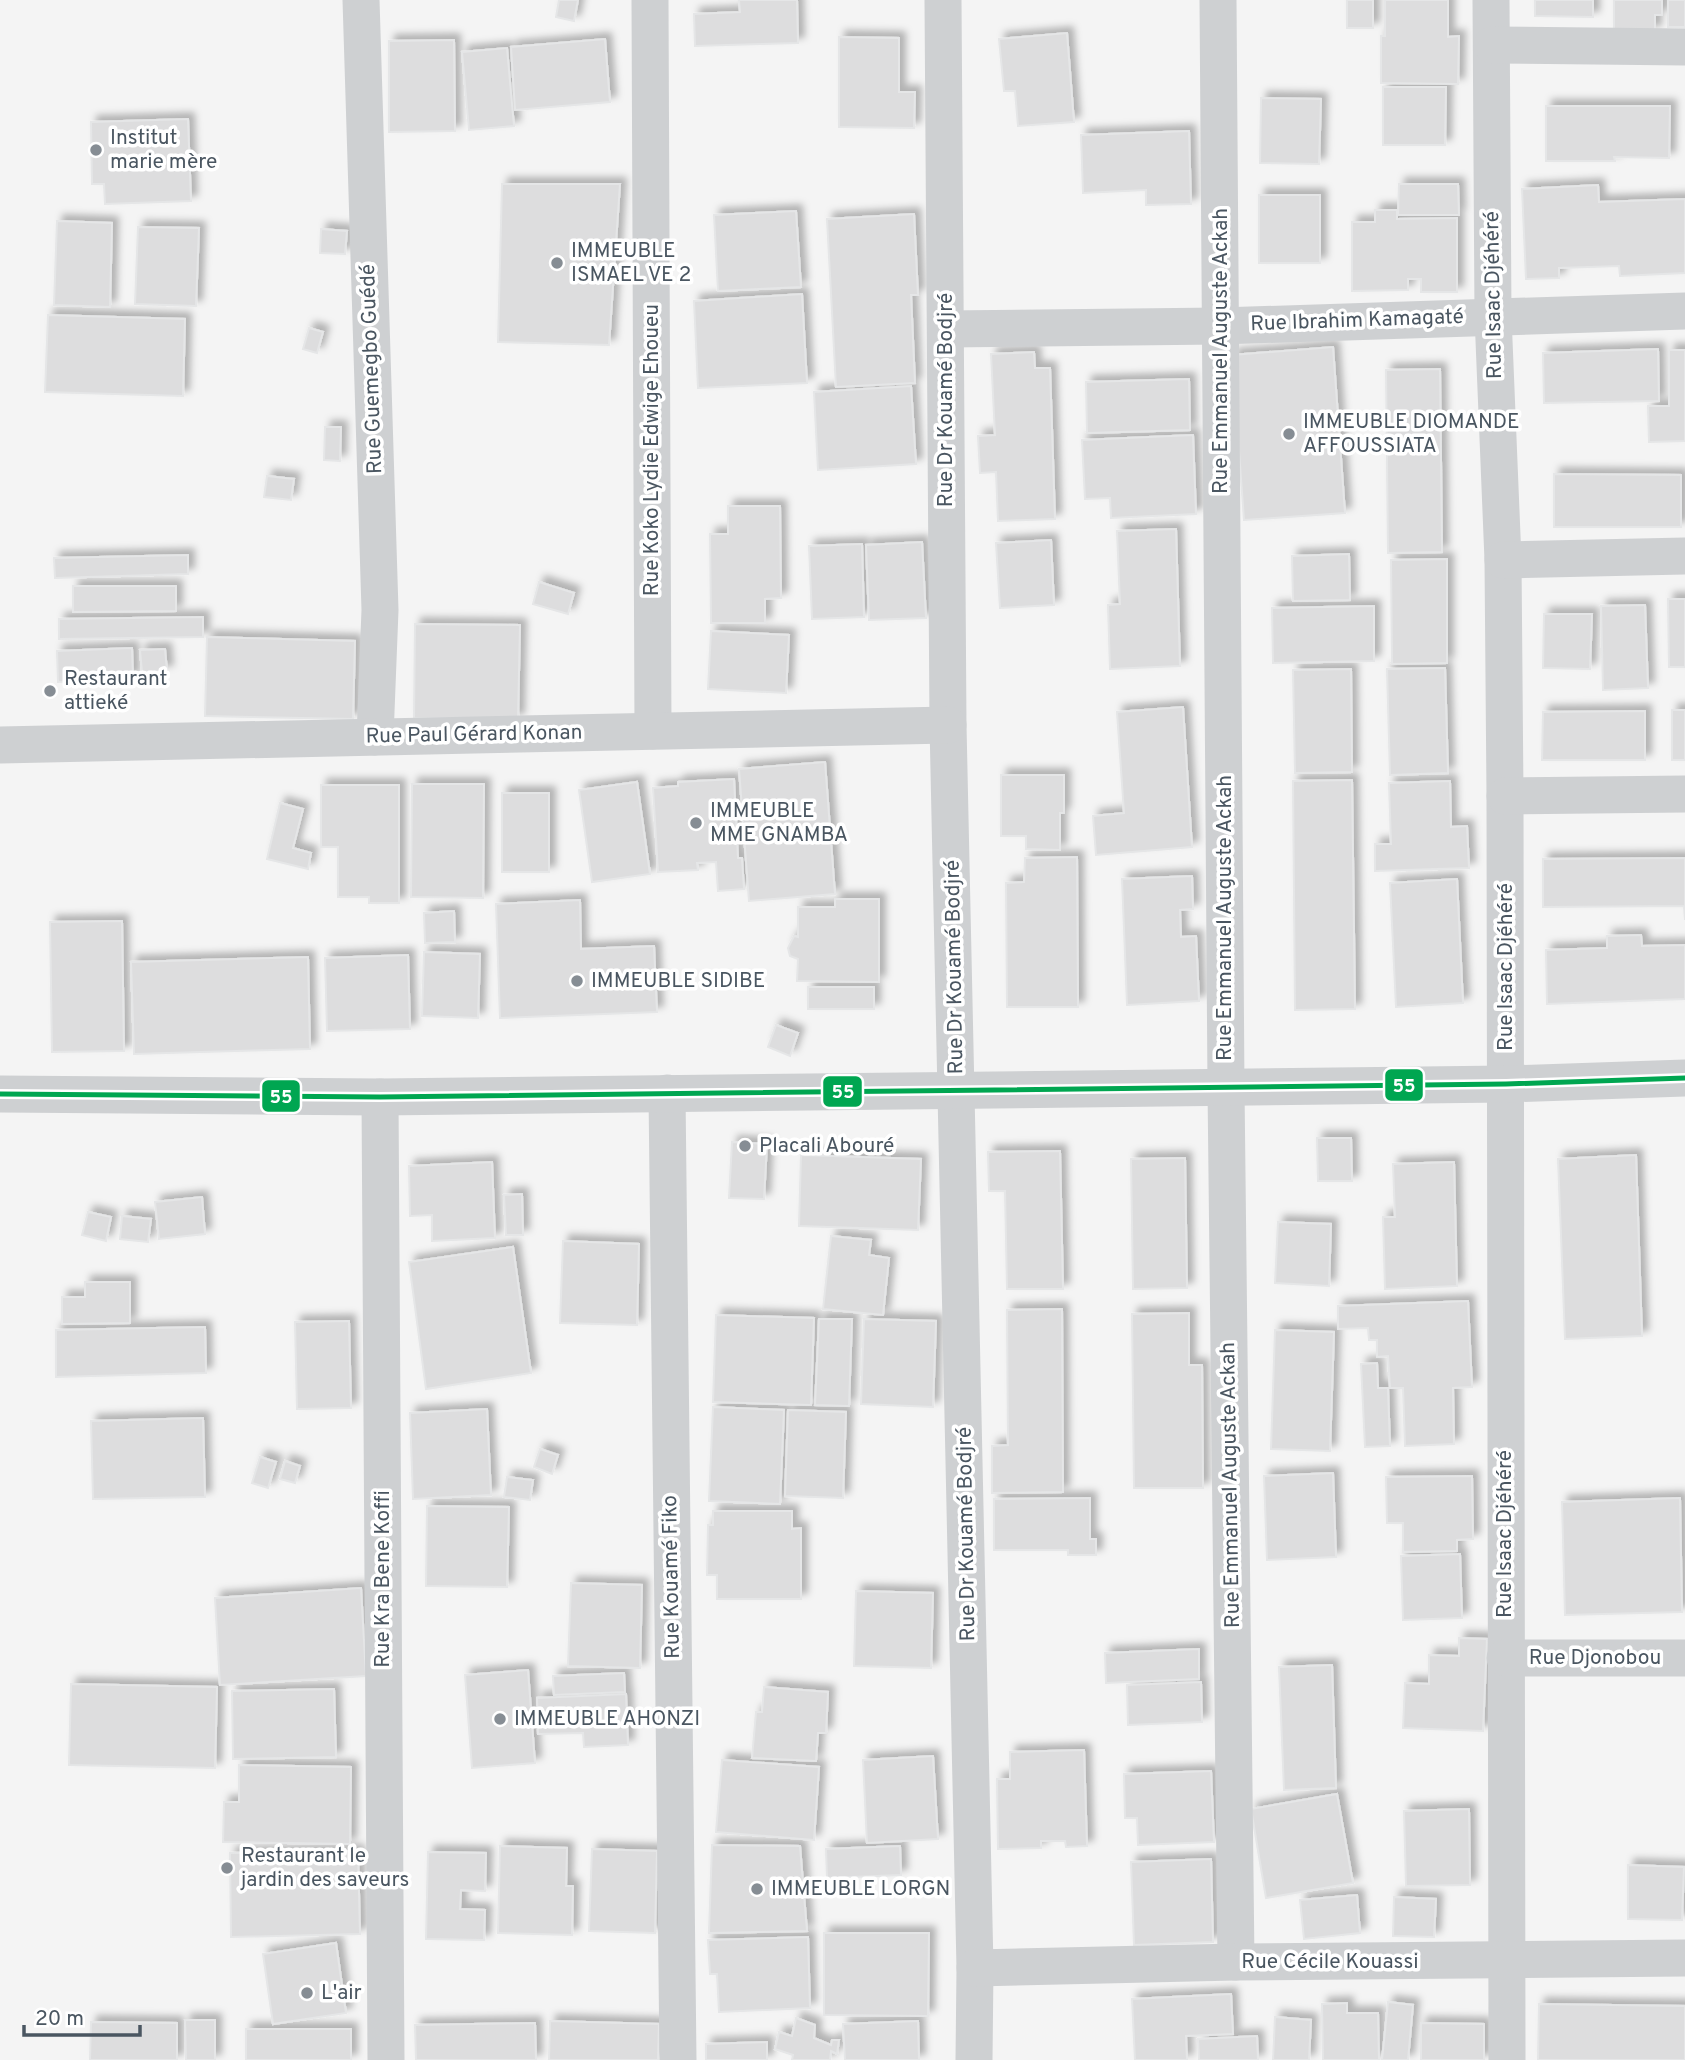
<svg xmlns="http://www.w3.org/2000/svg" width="1685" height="2060" font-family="Overpass,sans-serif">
	<defs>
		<filter id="shadow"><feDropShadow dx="6" dy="-6" stdDeviation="3.5" flood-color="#0004"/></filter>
	</defs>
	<rect width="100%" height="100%" fill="#f4f4f4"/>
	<g fill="#ddddde" stroke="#e5e6e7" stroke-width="2" filter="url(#shadow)">
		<path d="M559,0H578L574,21L556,17Z"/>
		<path d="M739,0H797L798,43L695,46L694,14L740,12Z"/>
		<rect x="1347" y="0" width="26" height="28"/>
		<path d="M1385,0H1448V37L1459,36L1458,84L1381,83V36H1385Z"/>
		<path d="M1535,0H1593V17L1535,16Z"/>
		<path d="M1614,0H1662V15H1655V31H1614Z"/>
		<rect x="1668" y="0" width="17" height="27"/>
		<path d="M1067,33L1074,122L1018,126L1015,91H1004L999,39Z"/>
		<path d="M839,37L899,38V92H915L914,128L839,127Z"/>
		<path d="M605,39L610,102L515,110L511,47Z"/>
		<path d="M454,40L455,131L389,132V41Z"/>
		<path d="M507,48L514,126L469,130L462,52Z"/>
		<path d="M1383,87H1446L1445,145H1383Z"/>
		<path d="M1261,98L1321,99L1319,164L1260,163Z"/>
		<path d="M1546,106H1670L1669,158L1614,157L1615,161H1546Z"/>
		<path d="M188,119L191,201L105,204L104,184H92L91,122Z"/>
		<path d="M1189,131L1191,204L1146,205V190L1083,193L1081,135Z"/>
		<path d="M502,184H620L609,345L498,342Z"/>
		<path d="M1399,184H1458L1459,215H1398Z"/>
		<path d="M1598,185L1599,202L1685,199V273L1620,276L1619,266L1559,268V278L1526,279L1522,189Z"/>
		<rect x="1259" y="195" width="61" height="68"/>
		<path d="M1375,210H1397V219L1457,218V292H1421V279H1408V290L1352,291V222H1375Z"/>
		<path d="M796,211L801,287L718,291L714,215Z"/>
		<path d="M914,214L918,295H911L915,383L836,387L827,219Z"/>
		<path d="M57,221L112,223L110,307L54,305Z"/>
		<path d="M138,227L199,228L196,306L135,304Z"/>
		<path d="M321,229L347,231L345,254L320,253Z"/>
		<path d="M802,294L807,383L698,388L694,301Z"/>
		<path d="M48,315L185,319L183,396L45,392Z"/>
		<path d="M309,328L323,332L317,353L303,349Z"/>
		<path d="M1333,347L1345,513L1244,520L1232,355Z"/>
		<path d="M1658,349L1659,401L1544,403L1543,353Z"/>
		<path d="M1669,350H1685V441L1649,442L1648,406H1669Z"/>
		<path d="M1034,352L1035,368H1050L1055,519L998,521L996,472L980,473L978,436L995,435L991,354Z"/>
		<path d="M1440,369L1442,552L1388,553L1386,370Z"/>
		<path d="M1189,379L1190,430L1087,433L1086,382Z"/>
		<path d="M911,386L916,464L818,470L814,392Z"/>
		<path d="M325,427H341L340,461L324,460Z"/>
		<path d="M1193,435L1196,514L1111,518L1110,498L1085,499L1082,440Z"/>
		<path d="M1554,474L1681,475V527H1554Z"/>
		<path d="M267,476L294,479L291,500L264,497Z"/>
		<path d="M728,506H780L781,598L765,599V623H711L710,534H728Z"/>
		<path d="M1176,529L1180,666L1110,669L1108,605L1120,604L1117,531Z"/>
		<path d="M1051,540L1054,605L1000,608L996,543Z"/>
		<path d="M922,542L926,618L869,620L866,545Z"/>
		<path d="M862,544L864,617L812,619L809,546Z"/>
		<path d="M1349,554L1350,600L1293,601L1292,556Z"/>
		<path d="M188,555V574L55,578L54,558Z"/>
		<path d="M1447,559V663L1392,664L1391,560Z"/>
		<path d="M539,582L574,593L568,614L533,604Z"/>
		<path d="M73,586H176V611L73,612Z"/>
		<path d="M1668,599H1685V667H1669Z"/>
		<path d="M1645,605L1648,688L1603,690L1601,606Z"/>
		<path d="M1374,606V661L1273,663L1272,608Z"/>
		<path d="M1544,614H1592L1590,669L1543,668Z"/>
		<path d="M203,617V637L59,639V619Z"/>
		<path d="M415,624L520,625L518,719L414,718Z"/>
		<path d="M711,631L789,635L786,693L708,689Z"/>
		<path d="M207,637L355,641L353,719L205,716Z"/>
		<path d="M132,648L133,678L58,682L57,651Z"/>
		<path d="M165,649L167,671L142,672L140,650Z"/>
		<path d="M1445,668L1448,773L1390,775L1387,669Z"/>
		<path d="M1351,669L1352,772L1295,773L1293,670Z"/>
		<path d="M1183,707L1192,847L1096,855L1093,816L1124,813L1117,712Z"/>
		<rect x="1672" y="710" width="13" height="50"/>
		<path d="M1645,711V760H1542L1543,712Z"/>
		<path d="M825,762L835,894L749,901L739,769Z"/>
		<path d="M1001,775H1064V813H1060V850L1026,849V836H1001Z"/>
		<path d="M734,779L738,858H742L744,889L718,891L716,862L697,863L698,870L658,872L653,788L678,786V782Z"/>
		<path d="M1352,780L1355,1009L1295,1010L1293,781Z"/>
		<path d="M1450,781L1451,827L1467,826L1469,868L1375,871V844H1391L1389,783Z"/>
		<path d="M637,782L650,874L592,882L579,790Z"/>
		<path d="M412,784H484L483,898L411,897Z"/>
		<path d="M321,785H399V903H369V897H338V847H321Z"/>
		<rect x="502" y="793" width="47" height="79"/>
		<path d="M280,803L303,809L293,848L311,853L308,869L267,859Z"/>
		<path d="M1077,857L1078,1007H1007L1006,883L1024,882L1025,858Z"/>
		<path d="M1685,858V920L1684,906L1543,907V859Z"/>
		<path d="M1192,876L1193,909L1180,910L1181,937L1196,936L1199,1001L1127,1005L1122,879Z"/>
		<path d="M1457,879L1463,1003L1396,1007L1390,883Z"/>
		<path d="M835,899H879V982L797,981L798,959L790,956L788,948L794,936L798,937V907H835Z"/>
		<path d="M580,900L581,949L654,946L657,1012L500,1018L496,904Z"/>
		<path d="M454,911L455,942L425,943L424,913Z"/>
		<path d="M122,921L124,1051L52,1052L50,922Z"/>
		<path d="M1641,935L1642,946L1685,945V999L1547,1004L1546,950L1607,948V936Z"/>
		<path d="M424,952L480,954L478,1018L422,1016Z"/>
		<path d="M408,955L410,1029L327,1031L325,958Z"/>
		<path d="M308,957L310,1049L134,1054L131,962Z"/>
		<rect x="808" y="987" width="66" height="22"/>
		<path d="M776,1025L798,1033L790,1056L768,1047Z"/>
		<path d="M1317,1138H1351L1352,1181H1318Z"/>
		<path d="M732,1142L767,1144L764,1199L729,1198Z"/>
		<path d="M1060,1151L1063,1289H1007L1005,1191H989L988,1152Z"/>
		<path d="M801,1155L921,1159L918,1230L799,1226Z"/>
		<path d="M1636,1155L1642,1336L1565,1339L1558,1159Z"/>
		<path d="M1185,1158L1187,1288L1133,1289L1131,1159Z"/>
		<path d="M492,1162L495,1238L432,1241V1215L410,1216L409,1166Z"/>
		<path d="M1454,1162L1457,1286L1385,1289L1383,1217H1395L1393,1164Z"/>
		<path d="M522,1194L523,1235H506L504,1195Z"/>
		<path d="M202,1197L205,1234L159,1239L155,1202Z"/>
		<path d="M88,1212L111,1217L106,1241L82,1235Z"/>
		<path d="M122,1216L151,1219L148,1242L120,1239Z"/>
		<path d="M1278,1222L1331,1224L1329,1286L1275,1283Z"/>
		<path d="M831,1236L871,1240L869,1255L889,1258L883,1315L823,1309Z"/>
		<path d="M563,1241L639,1244L637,1325L560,1323Z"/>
		<path d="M513,1247L531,1373L426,1389L409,1262Z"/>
		<path d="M85,1282H130V1323L62,1324V1297H85Z"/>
		<path d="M1468,1301L1472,1387L1453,1388L1454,1444L1405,1446L1403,1388H1390L1388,1356L1377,1357V1340H1369L1368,1328L1338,1329V1306Z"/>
		<path d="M1062,1309L1063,1492L992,1493V1446L1008,1445L1007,1310Z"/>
		<path d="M1189,1313V1365H1202L1203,1488H1134L1132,1314Z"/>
		<path d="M716,1315L814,1318L811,1405L713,1402Z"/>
		<path d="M819,1319H852L849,1406L815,1405Z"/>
		<path d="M864,1319L936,1321L933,1407L861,1404Z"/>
		<path d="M349,1321L351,1408L297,1409L295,1322Z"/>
		<path d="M205,1327L206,1373L56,1377V1330Z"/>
		<path d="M1275,1330L1334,1332L1330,1451L1271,1449Z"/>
		<path d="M1377,1363L1378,1388H1388L1390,1446L1365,1447L1361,1364Z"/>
		<path d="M713,1407L784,1410L780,1504L709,1501Z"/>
		<path d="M487,1409L491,1495L413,1499L410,1413Z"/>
		<path d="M788,1410L846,1412L843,1498L785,1496Z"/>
		<path d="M203,1418L205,1497L93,1499L91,1421Z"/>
		<path d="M540,1449L558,1455L552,1474L534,1467Z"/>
		<path d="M260,1457L276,1462L268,1488L252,1483Z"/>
		<path d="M285,1461L300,1466L295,1483L280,1479Z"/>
		<path d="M1333,1473L1336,1557L1267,1560L1264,1476Z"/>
		<path d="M1472,1476L1473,1539L1457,1540V1551L1403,1552V1523H1387L1386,1477Z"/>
		<path d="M507,1477L533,1480L530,1500L504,1497Z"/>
		<path d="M1090,1498V1539H1096V1555H1068V1550H994V1499Z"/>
		<path d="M1680,1498L1682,1612L1565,1615L1562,1502Z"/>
		<path d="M427,1506L509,1507L507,1587L426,1586Z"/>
		<path d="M713,1511H792V1529L801,1528V1599H717V1575H707L708,1525H713Z"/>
		<path d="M1460,1554L1462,1618L1403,1620L1401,1556Z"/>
		<path d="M571,1583L642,1585L640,1668L568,1666Z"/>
		<path d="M361,1588L366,1676L220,1685L215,1598Z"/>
		<path d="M856,1591L933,1593L931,1668L854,1666Z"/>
		<path d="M1459,1638L1487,1639L1483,1731L1403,1728L1405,1683L1429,1684V1655L1459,1656Z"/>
		<path d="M1199,1649V1679L1106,1683L1105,1653Z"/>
		<path d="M1332,1665L1336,1788L1284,1790L1279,1667Z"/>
		<path d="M528,1670L535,1763L472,1768L465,1675Z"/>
		<path d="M624,1673L625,1692L554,1695L553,1676Z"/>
		<path d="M1201,1682L1202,1722L1128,1725L1127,1685Z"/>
		<path d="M71,1684L217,1687L215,1768L69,1765Z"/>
		<path d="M764,1687L828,1692L826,1733H818L816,1761L752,1758L756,1712H762Z"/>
		<path d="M334,1689L336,1757L233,1759L232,1691Z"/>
		<path d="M626,1694L628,1745L584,1747L583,1733L538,1734L537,1698Z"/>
		<path d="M1084,1750L1087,1846L1066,1847L1065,1841H1041V1848L998,1849L997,1779H1010V1752Z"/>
		<path d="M933,1756L938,1839L867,1843L863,1760Z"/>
		<path d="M722,1760L819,1767L814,1840L716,1832Z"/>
		<path d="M239,1765L351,1767L350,1844L223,1842L224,1802H239Z"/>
		<path d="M1211,1771L1214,1842L1138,1845L1137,1818H1125L1124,1774Z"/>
		<path d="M1337,1794L1353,1883L1266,1898L1251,1809Z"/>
		<path d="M1469,1809L1470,1885L1406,1886L1404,1811Z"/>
		<path d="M712,1845L800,1846L807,1931L709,1933Z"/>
		<path d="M500,1846L567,1848L566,1886H573L572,1935L498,1933Z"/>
		<path d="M900,1846L901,1875L827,1878L826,1849Z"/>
		<path d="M592,1849L657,1851L655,1933L589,1931Z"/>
		<path d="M358,1851L360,1934L231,1937L230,1853Z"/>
		<path d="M428,1852L486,1853L485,1891L461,1890L460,1909L485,1910L484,1940L426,1939Z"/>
		<path d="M1211,1859L1213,1942L1134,1945L1131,1862Z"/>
		<path d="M1628,1865L1684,1867L1682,1920L1628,1919Z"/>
		<path d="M1357,1895L1360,1933L1304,1939L1300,1900Z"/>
		<path d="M1394,1897L1436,1899L1434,1937L1393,1936Z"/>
		<path d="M824,1933H929L928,2016L824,2015Z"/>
		<path d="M808,1937L810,2008L719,2012L717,1974H710L708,1940Z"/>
		<path d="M336,1943L346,2013L273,2024L263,1954Z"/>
		<path d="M1231,1994L1233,2034L1186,2036L1187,2060H1135L1132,1999Z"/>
		<path d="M1388,2002L1413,2005L1408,2060H1382Z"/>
		<path d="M1347,2003V2013H1378L1379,2060H1323L1322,2004Z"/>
		<path d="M1539,2004L1685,2006V2060H1538Z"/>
		<path d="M1275,2017L1311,2020L1309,2060H1273Z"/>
		<path d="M796,2018L815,2025L814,2038L831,2045L832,2040H839L837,2054L831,2051L830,2060H792L793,2055L775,2049L779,2032L792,2036Z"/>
		<path d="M185,2020H215V2060H186Z"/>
		<path d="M550,2021L659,2024L658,2060H549Z"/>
		<path d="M918,2021L919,2060H845L843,2024Z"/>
		<path d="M91,2022L177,2023V2060H90Z"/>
		<path d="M535,2023L536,2060H416L415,2025Z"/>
		<path d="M1421,2023L1484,2024V2060H1421Z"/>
		<rect x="246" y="2029" width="105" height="31"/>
		<path d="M1257,2036L1258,2060H1199L1198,2039Z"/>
		<path d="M767,2042V2060H706V2044Z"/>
	</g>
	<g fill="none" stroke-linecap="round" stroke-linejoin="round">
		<g stroke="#ced0d2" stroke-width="37">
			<path d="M361,0L380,610L375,737"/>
			<path d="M650,0L653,731"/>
			<path d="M943,0L948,725L975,1968L974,2060"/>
			<path d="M1218,0L1226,1088L1236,1962"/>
			<path d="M1491,0L1493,316L1503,560L1505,796L1507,2060"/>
			<path d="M1492,45L1685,47"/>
			<path d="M946,329L1220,326L1685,311"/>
			<path d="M1503,560L1685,556"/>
			<path d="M0,745L948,725"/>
			<path d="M1505,796L1685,794"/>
			<path d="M667,1093L678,2060"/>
			<path d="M0,1094L380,1097L1506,1084L1685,1078"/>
			<path d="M380,1097L386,2060"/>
			<path d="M1505,1658H1685"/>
			<path d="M975,1968L1236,1962L1685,1958"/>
		</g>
		<defs>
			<path id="bus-1" d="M0,1094L380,1097L1506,1084L1685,1078"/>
		</defs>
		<use href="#bus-1" stroke="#fff" stroke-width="10"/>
		<use href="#bus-1" stroke="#00a651" stroke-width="5"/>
	</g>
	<g fill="#868d94" stroke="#fff" stroke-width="2.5">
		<circle cx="96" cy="150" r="7"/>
		<circle cx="557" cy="263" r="7"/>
		<circle cx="1289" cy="434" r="7"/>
		<circle cx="50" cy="691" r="7"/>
		<circle cx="696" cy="823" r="7"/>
		<circle cx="577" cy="981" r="7"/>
		<circle cx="745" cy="1146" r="7"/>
		<circle cx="500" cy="1719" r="7"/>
		<circle cx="227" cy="1868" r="7"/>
		<circle cx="757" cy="1889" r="7"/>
		<circle cx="307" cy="1993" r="7"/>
	</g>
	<g text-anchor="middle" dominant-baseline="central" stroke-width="7" stroke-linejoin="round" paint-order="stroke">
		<g font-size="21" fill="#4a5661" stroke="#fff" text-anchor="start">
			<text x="110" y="138">Institut<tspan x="110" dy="24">marie mère</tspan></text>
			<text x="571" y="251">IMMEUBLE<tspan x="571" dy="24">ISMAEL VE 2</tspan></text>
			<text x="1303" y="422">IMMEUBLE DIOMANDE<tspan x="1303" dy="24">AFFOUSSIATA</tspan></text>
			<text x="64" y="679">Restaurant<tspan x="64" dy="24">attieké</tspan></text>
			<text x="710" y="811">IMMEUBLE<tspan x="710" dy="24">MME GNAMBA</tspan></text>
			<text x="591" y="981">IMMEUBLE SIDIBE</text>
			<text x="759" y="1146">Placali Abouré</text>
			<text x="514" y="1719">IMMEUBLE AHONZI</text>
			<text x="241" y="1856">Restaurant le<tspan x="241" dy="24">jardin des saveurs</tspan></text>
			<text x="771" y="1889">IMMEUBLE LORGN</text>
			<text x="321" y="1993">L'air</text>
		</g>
		<g font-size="21" fill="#4a5661" stroke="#fff">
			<text transform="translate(1494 295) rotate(-91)">Rue Isaac Djéhéré</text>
			<text transform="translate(1357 321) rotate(-2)">Rue Ibrahim Kamagaté</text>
			<text transform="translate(1221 351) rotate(-90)">Rue Emmanuel Auguste Ackah</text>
			<text transform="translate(372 369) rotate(-92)">Rue Guemegbo Guédé</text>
			<text transform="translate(946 400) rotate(-90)">Rue Dr Kouamé Bodjré</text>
			<text transform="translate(652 450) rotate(-90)">Rue Koko Lydie Edwige Ehoueu</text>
			<text transform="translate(474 735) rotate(-1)">Rue Paul Gérard Konan</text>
			<text transform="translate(1225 918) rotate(-90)">Rue Emmanuel Auguste Ackah</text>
			<text transform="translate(955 967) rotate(-91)">Rue Dr Kouamé Bodjré</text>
			<text transform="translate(1506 967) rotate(-90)">Rue Isaac Djéhéré</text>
			<text transform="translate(1231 1485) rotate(-91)">Rue Emmanuel Auguste Ackah</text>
			<text transform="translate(967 1534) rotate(-91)">Rue Dr Kouamé Bodjré</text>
			<text transform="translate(1505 1534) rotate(-90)">Rue Isaac Djéhéré</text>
			<text transform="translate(672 1577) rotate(-91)">Rue Kouamé Fiko</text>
			<text transform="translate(383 1579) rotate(-90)">Rue Kra Bene Koffi</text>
			<text x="1595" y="1658">Rue Djonobou</text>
			<text x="1330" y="1962">Rue Cécile Kouassi</text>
		</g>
	</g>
	<g stroke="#fff" stroke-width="2.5">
		<rect x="1384" y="1068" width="40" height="34" rx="7" fill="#00a651"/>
		<rect x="822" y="1075" width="41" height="33" rx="7" fill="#00a651"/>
		<rect x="261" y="1079" width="40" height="34" rx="7" fill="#00a651"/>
	</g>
	<g font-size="19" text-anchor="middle" font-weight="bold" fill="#fff">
		<text x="1404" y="1092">55</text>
		<text x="843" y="1098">55</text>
		<text x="281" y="1103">55</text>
	</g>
	<path d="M24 2025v10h116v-10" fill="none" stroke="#4a5661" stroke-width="3.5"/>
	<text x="35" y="2025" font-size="21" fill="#4a5661" stroke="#ffffff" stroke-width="5" paint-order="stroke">20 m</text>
</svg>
